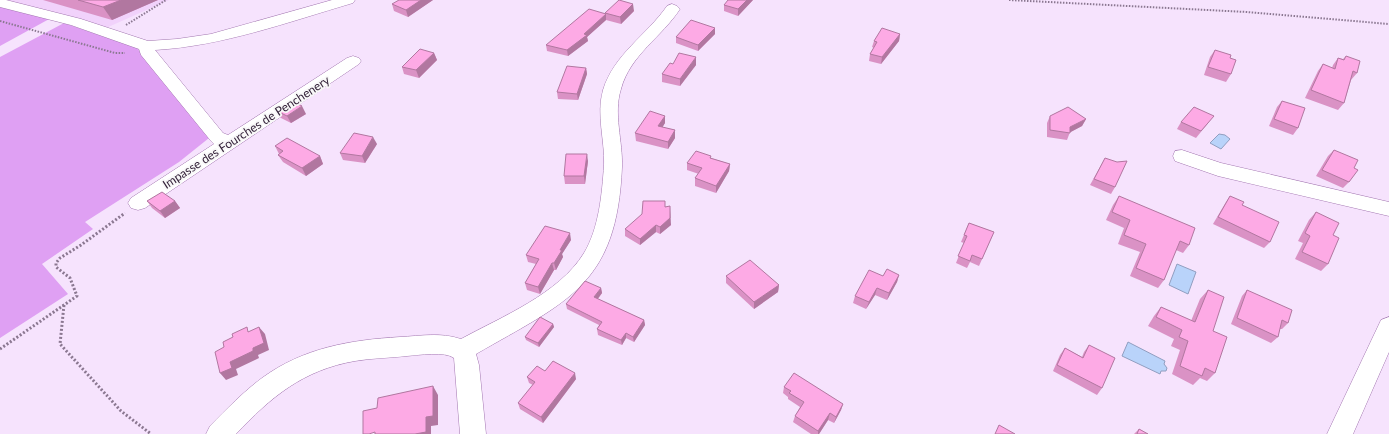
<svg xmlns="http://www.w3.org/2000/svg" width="1389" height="434" font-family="Lato,sans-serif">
	<rect width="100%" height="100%" fill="#f6e3fd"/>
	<path fill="#f1d2fb" d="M5,0H169L106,28Z"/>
	<g fill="#dfa0f3">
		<path d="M0,6L51,18L0,46Z"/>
		<path d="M64,23L137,48L209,138L179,162L85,222L93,229L42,264L68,294L0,338V57Z"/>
	</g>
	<g fill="#b9d3fa" stroke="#919ec0">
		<path d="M1219,134L1225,135L1230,139L1221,149L1210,143Z"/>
		<path d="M1177,264L1196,272L1188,294L1169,285Z"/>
		<path d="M1128,342L1165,361L1164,364L1167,368L1166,371H1161L1160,374L1122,356Z"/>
	</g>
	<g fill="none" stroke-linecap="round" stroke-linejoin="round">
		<defs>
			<g id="minor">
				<path d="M0,0H6L81,19L148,41L177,39L211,34L332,0H355L353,3C288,22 223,46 155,50L223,133L228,135L347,58L353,56L359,58L361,61L359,64L145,208L138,210L131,208L128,203L131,198L214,144L211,141L141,55L139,49L71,25L0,7Z"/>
				<path d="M672,4L677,6L680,9C662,37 630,55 621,89C613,114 623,141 622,167C617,285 568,301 476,354L479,365L486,434H460L454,358C445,351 419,355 407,356C390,358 372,358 355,361C303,370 271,397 236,434H206L210,426C227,409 243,392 262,378C303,348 350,340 400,337C421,336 440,332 461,339C501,317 559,294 584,253C599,228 602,194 604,165C605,140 596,115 603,90C614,54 647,35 667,6Z"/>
				<path d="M1182,150L1221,163L1389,202V216L1218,176L1175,161L1173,156L1175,151Z"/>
				<path d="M1389,317V352L1353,434H1327L1381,320Z"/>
			</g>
		</defs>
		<use href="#minor" stroke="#a276b0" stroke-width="1"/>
		<g stroke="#8b7891" stroke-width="2" stroke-dasharray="1.5 1.5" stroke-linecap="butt">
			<path d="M1009,0L1247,12L1389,24"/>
			<path d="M0,21L115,53H125"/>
			<path d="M126,25L166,0"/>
		</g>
		<g stroke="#8b7891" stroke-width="3" stroke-dasharray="2 2" stroke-linecap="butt">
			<path d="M64,305L60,344L121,411L151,434"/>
			<path d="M0,349L77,296L70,278L56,267V263L60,258L81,245L125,213"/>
		</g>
		<use href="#minor" fill="#fff" fill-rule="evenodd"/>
	</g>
	<g fill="#da92c5">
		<path d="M43,0H158L112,20Z"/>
		<path d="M433,0L408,17L394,11L392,4Z"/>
		<path d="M753,0L738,16L724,11V5Z"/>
		<path d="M634,11L621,24L606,20L587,37L588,41L568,56L547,51L546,45L606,14L605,13Z"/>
		<path d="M715,34L698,51L676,43V37Z"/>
		<path d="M900,34L899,41L881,64L869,61L870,54L874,48L872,47L874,41Z"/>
		<path d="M1215,50L1230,58L1231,74L1226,82L1204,75L1210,57Z"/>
		<path d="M434,53L437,60L419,78L404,74L402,67Z"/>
		<path d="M1346,56L1357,73L1351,80L1344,103L1338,110L1305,98L1318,71L1323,64L1332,68L1333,65L1338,58L1343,59Z"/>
		<path d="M673,64L696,65L680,86L662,82V74Z"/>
		<path d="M586,68L587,74L578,100L558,99L557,92Z"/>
		<path d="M1282,101L1298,128L1293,135L1269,126L1277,107Z"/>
		<path d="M277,111L306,114L291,123L281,118Z"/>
		<path d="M665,116V123L662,127L675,130V138L668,149L636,141L635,133Z"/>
		<path d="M1050,116L1086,119L1082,126L1070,132L1067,140L1047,137V123Z"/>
		<path d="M1181,122H1209L1196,138L1177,129Z"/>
		<path d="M377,144L365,163L343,160L340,153Z"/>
		<path d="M275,146L320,156L323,164L306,176L283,162L278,155L279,154Z"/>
		<path d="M1334,150L1354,168L1349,182L1343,188L1316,176L1328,156Z"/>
		<path d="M711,156V158L730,164L729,171L716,193L695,186V178L699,174L687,170V163Z"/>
		<path d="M1105,158L1115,187L1111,194L1090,185Z"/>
		<path d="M588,161L585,184H565L564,176Z"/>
		<path d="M1119,196L1189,245L1183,253L1176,250L1164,280L1158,288L1130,276L1140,252L1118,244L1124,228L1106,220L1113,205Z"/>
		<path d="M1230,196L1242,205L1270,242L1264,248L1213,224L1226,202Z"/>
		<path d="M147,201H175L180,208L165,218L152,208Z"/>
		<path d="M665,201V207L671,225L660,234L656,232L640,245L625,236V229Z"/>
		<path d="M1316,212L1333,235L1328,264L1321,271L1295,259L1303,243L1298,241L1309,220Z"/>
		<path d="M969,223L994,232L979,266L970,262L967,268L956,263L964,243L961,242Z"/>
		<path d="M571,240L562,254L563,257L556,270H554L540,294L527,290L525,283L536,264L528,262L526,255Z"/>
		<path d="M899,275L897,282L887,300L875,295L866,309L853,303L855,296L883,276Z"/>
		<path d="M726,276L779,285L778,292L754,309L726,283Z"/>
		<path d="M601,288L602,293L598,299L644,320L645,325L634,342L626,338L622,345L598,335L597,329L599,325L567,309L566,304Z"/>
		<path d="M1208,290L1213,331L1215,373L1207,381L1200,378L1193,385L1172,374L1180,350L1171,346L1174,339L1148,326L1154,316L1161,307L1191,321L1200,299Z"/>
		<path d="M1247,290L1288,323L1282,329H1280L1278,337L1271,343L1231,324L1242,296Z"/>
		<path d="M553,324L554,327L539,347L526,340L525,337Z"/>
		<path d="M1089,345L1102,388L1097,395L1053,371L1060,355L1065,348L1082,357L1084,352Z"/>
		<path d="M545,371L576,379L543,423L520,409L518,403L533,385L529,383L527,377Z"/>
		<path d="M784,387L843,404L841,410L834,423L828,420L819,434H811L793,422L795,416L800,407L788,399V397L783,393Z"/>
		<path d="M1139,429L1148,434H1134Z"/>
	</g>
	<g fill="#b177a0">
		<path d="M121,0H158L112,20L103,7Z"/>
		<path d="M421,0H433L408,17L406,10Z"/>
		<path d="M747,0H753L738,16V9Z"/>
		<path d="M633,4L634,11L621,24L620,17Z"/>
		<path d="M606,14V20L587,37L588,41L568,56L567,50L584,34Z"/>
		<path d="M715,28V34L698,51V45Z"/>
		<path d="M900,34L899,41L881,64L882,57Z"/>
		<path d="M434,53L437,60L419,78L416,70Z"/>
		<path d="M696,57V65L680,86V79Z"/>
		<path d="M586,68L587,74L578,100L577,94Z"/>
		<path d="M302,106L306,114L291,123L287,116Z"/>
		<path d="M665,116V123L659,133L658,126Z"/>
		<path d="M1086,119L1082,126L1069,133L1070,127Z"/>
		<path d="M675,130V138L668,149V142Z"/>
		<path d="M373,137L377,144L365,163L362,156Z"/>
		<path d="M587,154L588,161L585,184L584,176Z"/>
		<path d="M320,156L323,164L306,176L302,168Z"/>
		<path d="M730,164L729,171L716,193V186Z"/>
		<path d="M175,201L180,208L165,218L160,211Z"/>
		<path d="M670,206L671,225L660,234V227Z"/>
		<path d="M656,225V232L640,245V239Z"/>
		<path d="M570,233L571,240L562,254L563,257L556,270L554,263L560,250Z"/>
		<path d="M552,263L554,270L540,294L538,287Z"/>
		<path d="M899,275L897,282L887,300L889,293Z"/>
		<path d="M779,285L778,292L754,309V302Z"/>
		<path d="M601,288L602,293L595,302L594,297Z"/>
		<path d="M877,288L875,295L866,309L869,302Z"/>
		<path d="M644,320L645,325L634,342L633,337Z"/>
		<path d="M553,324L554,327L539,347L538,343Z"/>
		<path d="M259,327L265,334L269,350L258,355L259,358L236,369L238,375L226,380L220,373L230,362Z"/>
		<path d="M626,333V338L622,345L621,340Z"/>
		<path d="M575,373L576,379L543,423L541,417Z"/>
		<path d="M433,386L438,395V425L431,426V434H415L426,417Z"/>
		<path d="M843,404L841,410L834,423L836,417Z"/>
		<path d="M830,413L828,420L819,434H818V431Z"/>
	</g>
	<g fill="#fdaae5" stroke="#b177a0">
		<path d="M78,0H121L103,7Z"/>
		<path d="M399,0H421L406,10L392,4Z"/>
		<path d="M619,0L633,4L620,17L605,13Z"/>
		<path d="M728,0H747L738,9L724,5Z"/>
		<path d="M589,9L606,14L584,34L587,35L567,50L546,45Z"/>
		<path d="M691,20L715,28L698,45L676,37Z"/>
		<path d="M882,28L900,34L882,57L870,54L877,42L874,41Z"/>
		<path d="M420,49L434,53L416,70L402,67Z"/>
		<path d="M1215,50L1231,55L1230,58L1236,60L1231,74L1208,67Z"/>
		<path d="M679,53L696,57L680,79L662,74L670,63L673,64Z"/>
		<path d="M1346,56L1360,61L1357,73L1353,71L1344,103L1311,90L1323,64L1335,69L1338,58L1344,60Z"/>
		<path d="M567,66L586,68L577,94L557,92Z"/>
		<path d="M292,101L302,106L287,116L277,111Z"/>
		<path d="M1282,101L1305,108L1298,128L1274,119Z"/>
		<path d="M1068,107L1086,119L1070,127V133L1050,130V116Z"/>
		<path d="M1194,107L1214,116L1201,131L1181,122Z"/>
		<path d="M650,111L665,116L658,126L675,130L668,142L635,133Z"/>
		<path d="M354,133L373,137L362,156L340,153Z"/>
		<path d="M287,138L320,156L302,168L278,155L283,151L275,146Z"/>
		<path d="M1334,150L1358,160L1354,168L1358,170L1349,182L1322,170Z"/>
		<path d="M696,151L711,156L710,158L730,164L716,186L695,178L702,168L687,163Z"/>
		<path d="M566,154H587L584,176H564Z"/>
		<path d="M1105,158L1117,162L1127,161L1115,187L1094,179Z"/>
		<path d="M162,192L175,201L160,211L147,201Z"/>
		<path d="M1119,196L1195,228L1189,245L1180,241L1164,280L1136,268L1146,244L1124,235L1130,220L1112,212Z"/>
		<path d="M1230,196L1244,202L1242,205L1279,222L1270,242L1218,217Z"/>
		<path d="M643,201H665V207L670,206V218L660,227L656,225L640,239L625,229L642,214Z"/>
		<path d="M1316,212L1339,223L1333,235L1339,238L1328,264L1302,252L1310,236L1305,233Z"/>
		<path d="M969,223L994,232L982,259L972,255L970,261L958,256L967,236L964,235Z"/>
		<path d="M545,226L570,233L560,250H562L554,263H552L538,287L525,283L539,259L526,255Z"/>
		<path d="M750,260L779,285L754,302L726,276Z"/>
		<path d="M887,269L899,275L889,293L877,288L869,302L855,296L869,270L883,276Z"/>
		<path d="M585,281L601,288L594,297L644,320L633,337L626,333L621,340L597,329L602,322L566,304Z"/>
		<path d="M1208,290L1224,297L1213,331L1227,337L1215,373L1205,368L1202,376L1180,366L1188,341L1179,337L1182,330L1156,317L1161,307L1195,322Z"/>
		<path d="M1247,290L1292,310L1288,323L1282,320L1278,337L1237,318Z"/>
		<path d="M540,317L553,324L538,343L525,337Z"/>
		<path d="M247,327L248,332L259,327L264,343L253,348V351L230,362L232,368L220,373L215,352L224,347L223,342L233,337L232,334Z"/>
		<path d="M1089,345L1115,358L1102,388L1057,365L1065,348L1083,358Z"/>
		<path d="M553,361L575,373L541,417L518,403L535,382L527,377L537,366L545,371Z"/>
		<path d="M794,373L843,404L836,417L830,413L818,431L795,416L804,402L789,393L791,391L784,387Z"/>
		<path d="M433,386V416L426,417V432L415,434H375V432L369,434H363V411L377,408L378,398Z"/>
		<path d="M999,425L1015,434H995Z"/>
		<path d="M1139,429L1148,434H1137Z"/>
	</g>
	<g text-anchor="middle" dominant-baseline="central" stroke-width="3.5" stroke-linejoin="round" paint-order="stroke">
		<g font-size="12" fill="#332139" stroke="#f8f8f8">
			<text transform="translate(246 132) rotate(-33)">Impasse des Fourches de Penchenery</text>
		</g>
	</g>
</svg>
